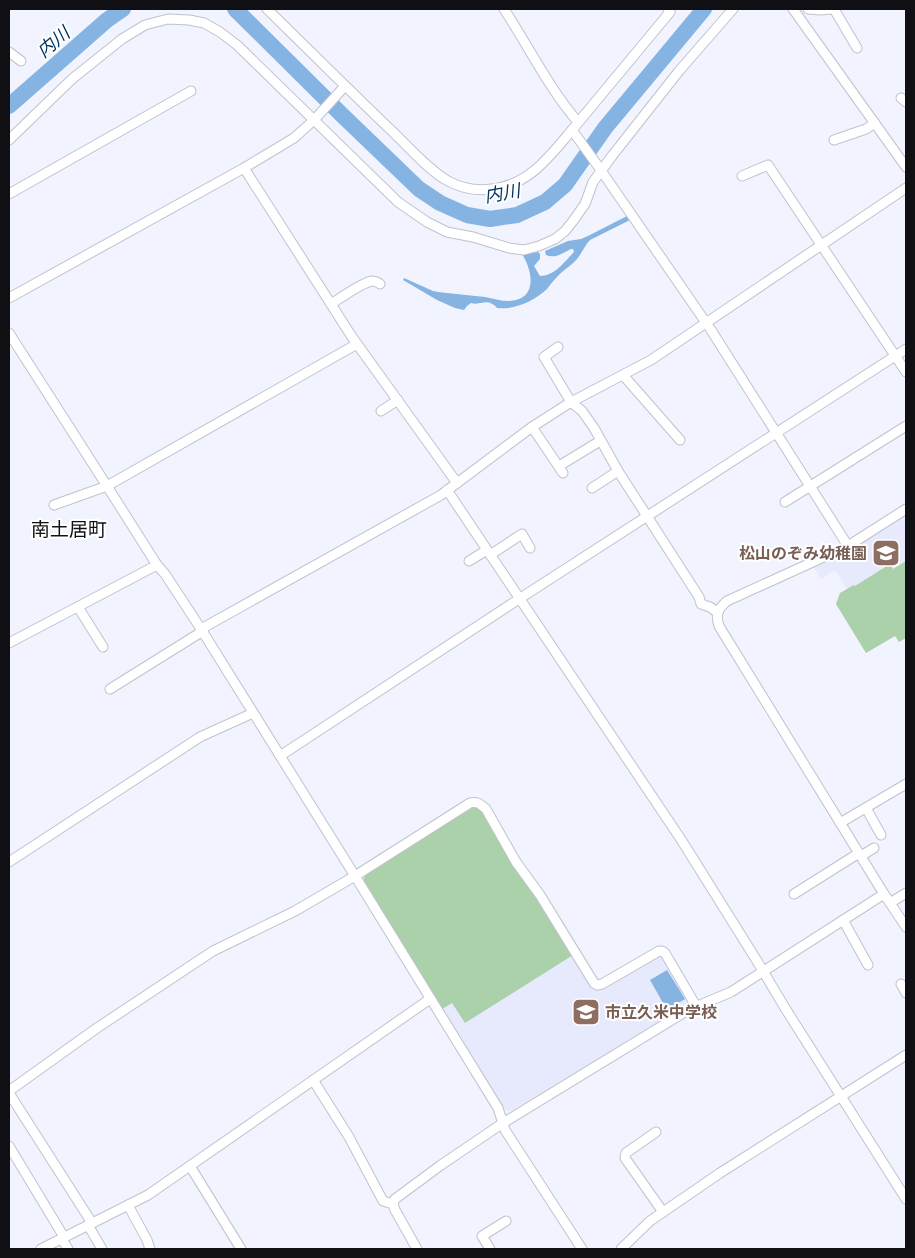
<svg xmlns="http://www.w3.org/2000/svg" width="915" height="1258" font-family="Poppins,'Noto Sans JP',sans-serif">
	<rect width="100%" height="100%" fill="#f1f3fe"/>
	<g fill="#e7e9fc">
		<path d="M906,513V638L899,642L895,636L866,653L836,604L840,593L847,589L835,570L821,579L813,566Z"/>
		<path d="M473,805L593,986L660,954L663,955L691,1002L629,1039L613,1050L511,1111H506L384,916Z"/>
	</g>
	<g fill="#aad1a9">
		<path d="M906,561V638L899,642L895,636L866,653L836,604L840,593L854,585L855,586L890,564L893,569Z"/>
		<path d="M473,805L480,808L573,955L465,1023L452,1003L442,1009L362,882L366,874Z"/>
	</g>
	<g fill="#85b3e2">
		<path d="M627,216L630,220L590,240C585,245 582,253 577,259C571,266 563,270 557,277C553,281 550,285 547,289C534,301 515,310 497,308C487,297 481,306 471,303L467,306L464,310L455,308L437,300L403,280L404,278L433,291L438,292C453,294 469,295 485,297C495,299 506,303 516,300C538,294 531,268 522,254L538,252L540,254V259L534,266L540,276C555,276 565,261 574,252L573,249H571C563,253 555,259 546,255L545,251L568,241L581,239L588,236Z"/>
		<path d="M667,970L685,999L667,1010L650,980Z"/>
	</g>
	<g fill="none" stroke-linecap="round" stroke-linejoin="round">
		<g stroke="#85b3e2" stroke-width="16">
			<path d="M235,9L342,115L419,189L440,203L467,215L490,219L517,215L545,202L565,185L605,128L704,9"/>
			<path d="M9,106L107,20L123,9"/>
		</g>
		<defs>
			<g id="minor">
				<path d="M267,9C309,50 351,92 394,133C408,147 431,172 448,181C461,188 477,191 492,189C529,185 549,157 572,130"/>
				<path d="M504,9C529,47 548,87 578,122"/>
				<path d="M668,9L670,12L572,130L598,166L711,330L848,546"/>
				<path d="M793,9L906,167"/>
				<path d="M808,9L821,10L831,9"/>
				<path d="M834,9L857,48"/>
				<path d="M9,52L21,61"/>
				<path d="M901,98L906,102"/>
				<path d="M9,140L72,79L122,39L145,25L168,19L189,20L204,23L220,32L237,45L398,202L427,222L447,232L473,237L509,248L524,250L539,246L555,239L565,231L573,221L585,204L593,182L612,156L679,71L733,9"/>
				<path d="M834,140L866,129L875,123"/>
				<path d="M244,168L352,337L457,483"/>
				<path d="M742,176L768,165L906,372"/>
				<path d="M9,194L191,91"/>
				<path d="M9,298L244,168L294,138L314,120L345,86"/>
				<path d="M331,304C339,299 363,282 372,281C376,281 377,282 380,284"/>
				<path d="M9,333L107,486L157,565L165,574L201,629L355,876L498,1108L505,1130L582,1249"/>
				<path d="M558,347L544,357L571,402L582,411L594,428L618,471L699,597L701,604L710,607L718,613"/>
				<path d="M623,375L680,440"/>
				<path d="M381,411L398,400"/>
				<path d="M532,427L563,473"/>
				<path d="M559,466L600,441"/>
				<path d="M592,488L618,471"/>
				<path d="M447,490L682,841L757,961L785,1008L906,1199"/>
				<path d="M785,502L906,426"/>
				<path d="M54,505L107,486L357,344"/>
				<path d="M490,555L522,534L530,548"/>
				<path d="M469,561L487,550"/>
				<path d="M78,607L103,647"/>
				<path d="M201,629L441,495L532,427L571,402L651,360L906,188"/>
				<path d="M9,643L157,565"/>
				<path d="M110,689L203,631"/>
				<path d="M280,756L519,599L906,349"/>
				<path d="M866,808L881,835"/>
				<path d="M840,823L906,784"/>
				<path d="M861,856L874,848"/>
				<path d="M9,862L200,737L253,713"/>
				<path d="M794,894L859,853"/>
				<path d="M884,894L719,626C715,614 718,609 727,601L848,546L906,509"/>
				<path d="M890,903L906,893"/>
				<path d="M843,920L868,965"/>
				<path d="M901,984L906,993"/>
				<path d="M313,1080L349,1137L383,1201L393,1204"/>
				<path d="M9,1091L97,1028L213,951L295,911L355,876L470,803C477,801 480,804 486,809L516,862L540,895L594,983L597,985L602,984L659,951H662L665,953L696,1006"/>
				<path d="M9,1093L92,1223"/>
				<path d="M656,1132L626,1153L625,1158L663,1212"/>
				<path d="M9,1146L64,1237"/>
				<path d="M190,1166L241,1249"/>
				<path d="M128,1205L147,1240L150,1249"/>
				<path d="M88,1225L102,1249"/>
				<path d="M62,1239L68,1249"/>
				<path d="M41,1249L148,1195L430,999"/>
				<path d="M417,1249L395,1210L393,1204L395,1199L441,1165L503,1123L688,1010L731,992L884,894L906,927"/>
				<path d="M490,1249L482,1236L506,1221"/>
				<path d="M621,1249L650,1221L720,1173L906,1055"/>
			</g>
		</defs>
		<use href="#minor" stroke="#c0c2cd" stroke-width="11"/>
		<use href="#minor" stroke="#fff" stroke-width="9"/>
	</g>
	<defs>
		<symbol id="school-square" viewBox="-11 -11 22 22"><rect x="-9" y="-9" width="18" height="18" rx="4" fill="#8d6e63" stroke="#fff"/><path d="M0-5L7-2L0 1L-7-2ZM-4 1L0 2.5L4 1V4Q0 6-4 4Z" fill="#fff"/></symbol>
	</defs>
	<g fill-rule="evenodd">
		<use href="#school-square" x="870" y="537" width="32" height="32"/>
		<use href="#school-square" x="570" y="996" width="32" height="32"/>
	</g>
	<g text-anchor="middle" dominant-baseline="central" stroke-width="4" stroke-linejoin="round" paint-order="stroke">
		<g font-size="16" font-weight="bold" fill="#785e54" stroke="#fff" text-anchor="end">
			<text x="867" y="553">松山のぞみ幼稚園</text>
			<text x="605" y="1012" text-anchor="start">市立久米中学校</text>
		</g>
		<g font-size="18" font-style="italic" fill="#003560" stroke="#fff">
			<text transform="translate(53 42) rotate(-40)">内川</text>
			<text transform="translate(502 193) rotate(-10)">内川</text>
		</g>
		<g font-size="19" fill="#101014" stroke="#fff">
			<text x="69" y="529">南土居町</text>
		</g>
	</g>
	<rect width="915" height="1258" fill="none" stroke="#101014" stroke-width="20"/>
</svg>
